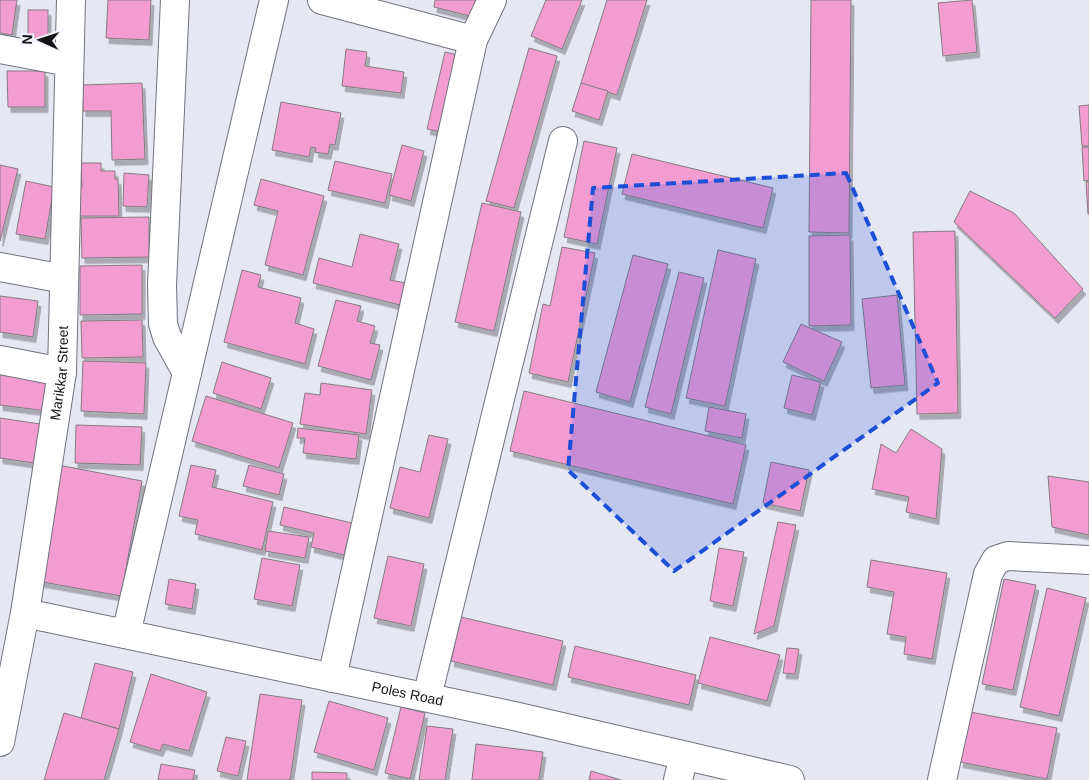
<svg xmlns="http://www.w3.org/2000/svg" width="1089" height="780" font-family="Arial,sans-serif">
	<defs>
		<filter id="shadow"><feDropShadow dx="3" dy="5.5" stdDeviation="0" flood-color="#0004"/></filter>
	</defs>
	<rect width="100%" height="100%" fill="#e5e7f2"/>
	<g fill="#f29cd2" stroke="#857b81" filter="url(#shadow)">
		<path d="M0,0H17L12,35L0,33Z"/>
		<path d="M108,0H151L149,40L106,38Z"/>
		<path d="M435,0H478L474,17L434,7Z"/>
		<path d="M546,0H582L562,49L531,36Z"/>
		<path d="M607,0H647L617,95L581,83Z"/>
		<path d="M811,0H851L849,233L809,232Z"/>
		<path d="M972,0L977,52L943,56L938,3Z"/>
		<rect x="28" y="10" width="20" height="29"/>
		<path d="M529,48L557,56L514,208L486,201Z"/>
		<path d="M346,49L367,52L365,66L404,72L401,93L342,86Z"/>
		<path d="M445,52L468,57L450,134L427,129Z"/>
		<path d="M7,71H45V107H8Z"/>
		<path d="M142,83L145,159L112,160L111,111H83L82,85Z"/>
		<path d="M581,83L608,91L599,120L572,111Z"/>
		<path d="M281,102L341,113L335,145L330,144L328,154L315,152L316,148L311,147L309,157L272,150Z"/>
		<path d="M1089,105V146H1082L1079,106Z"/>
		<path d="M584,141L617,148L597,244L564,237Z"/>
		<path d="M402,145L424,151L411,201L389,195Z"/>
		<path d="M1082,147H1089V180L1084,181Z"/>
		<path d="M632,154L773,188L763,228L622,194Z"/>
		<path d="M335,161L392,174L385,203L328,190Z"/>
		<path d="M81,163H101V171H115V179H118L119,216H72L71,188L82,187Z"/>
		<path d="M0,165L18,169L0,241Z"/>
		<path d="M124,173L149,175L147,207L123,206Z"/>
		<path d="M261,179L324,196L303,275L265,265L278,211L254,205Z"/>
		<path d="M26,181L54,187L45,239L16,234Z"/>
		<path d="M1086,182H1089V214H1088Z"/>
		<path d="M970,191L1014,213L1083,289L1055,318L954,222Z"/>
		<path d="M482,203L521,212L494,331L455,322Z"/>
		<path d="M149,217V257L82,258L81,218Z"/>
		<path d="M955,231L958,413L917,414L913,232Z"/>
		<path d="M360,234L399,244L390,280L406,283L400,305L313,283L319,258L352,267Z"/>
		<path d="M850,235L851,325L809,326V236Z"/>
		<path d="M562,247L595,253L568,382L529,373L543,304L550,306Z"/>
		<path d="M718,250L756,259L725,406L686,398Z"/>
		<path d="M633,255L668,264L630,402L596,392Z"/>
		<path d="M142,265V314L80,315V266Z"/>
		<path d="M242,270L261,275L258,287L301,298L295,323L314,329L305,364L224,342Z"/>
		<path d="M679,272L704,278L671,414L645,407Z"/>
		<path d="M897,295L905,385L871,388L862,299Z"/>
		<path d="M0,296L38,301L33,337L0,332Z"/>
		<path d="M336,300L361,306L357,321L375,326L370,343L380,345L371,380L318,366Z"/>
		<path d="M142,320L143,357L82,358L81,321Z"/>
		<path d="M801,324L842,342L824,381L783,362Z"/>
		<path d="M83,361L146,363L144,414L81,411Z"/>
		<path d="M222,362L271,378L261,409L213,393Z"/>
		<path d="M0,371L52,379L47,411L0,405Z"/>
		<path d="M792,375L821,382L812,415L784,408Z"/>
		<path d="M321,383L372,390L366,434L300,424L305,393L320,395Z"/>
		<path d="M524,391L746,445L733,504L510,451Z"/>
		<path d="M206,396L293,423L279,468L192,441Z"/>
		<path d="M709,407L746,414L742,438L705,431Z"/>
		<path d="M0,418L40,424L34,463L0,458Z"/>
		<path d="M76,425L142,427L140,465L75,463Z"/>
		<path d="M298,428L359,435L356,459L303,453L305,438H297Z"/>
		<path d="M911,429L942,449L936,519L906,512L909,497L872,489L881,444L896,453Z"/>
		<path d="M429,435L448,439L429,518L390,508L400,467L420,472Z"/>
		<path d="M771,462L809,470L800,511L763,503Z"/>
		<path d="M58,465L142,481L121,596L37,581Z"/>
		<path d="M191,465L216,470L212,487L273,502L262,550L195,534L198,520L179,516Z"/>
		<path d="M249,465L284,474L279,495L243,486Z"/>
		<path d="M1048,476L1089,482V535L1052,527Z"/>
		<path d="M284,507L352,523L344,555L311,547L314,533L280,525Z"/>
		<path d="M778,522L796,525L774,626L754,634Z"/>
		<path d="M268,531L309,537L305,558L265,551Z"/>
		<path d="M719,548L744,552L733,606L710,601Z"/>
		<path d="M388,556L424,564L411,626L374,618Z"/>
		<path d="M262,558L300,565L292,606L254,599Z"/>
		<path d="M871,560L947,573L932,659L904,654L906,637L887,634L894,592L867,587Z"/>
		<path d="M169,579L196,584L192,609L165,604Z"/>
		<path d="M1004,579L1036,585L1013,690L982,684Z"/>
		<path d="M1047,588L1086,598L1059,716L1020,707Z"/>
		<path d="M461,617L563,641L553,685L451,661Z"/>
		<path d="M710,637L780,655L767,701L698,683Z"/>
		<path d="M575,646L696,675L689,705L568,677Z"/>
		<path d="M787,648L799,649L795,674L783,673Z"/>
		<path d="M95,663L133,672L119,729L81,718Z"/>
		<path d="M151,674L207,692L189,751L163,744L160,751L130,742Z"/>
		<path d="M260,694L302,700L290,780H247Z"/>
		<path d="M329,701L388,718L374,770L314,752Z"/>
		<path d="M401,707L425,713L410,779L385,773Z"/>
		<path d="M970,712L1057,728L1047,779L960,762Z"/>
		<path d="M64,713L119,729L104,780H44Z"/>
		<path d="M427,726L453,729L445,780H419Z"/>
		<path d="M226,737L246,741L238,776L217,771Z"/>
		<path d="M476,744L543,752L539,780H472Z"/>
		<path d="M161,764L195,770L193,780H158Z"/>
		<path d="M591,771L621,780H589Z"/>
		<path d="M312,772L347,773V780H312Z"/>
	</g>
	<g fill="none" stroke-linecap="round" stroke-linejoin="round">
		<defs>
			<g id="minor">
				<path d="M175,0L162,285L163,324L167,337L187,373"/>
				<path d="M322,0L473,40"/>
				<path d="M0,49L69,62"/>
				<path d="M0,267L64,279"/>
				<path d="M0,360L62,372"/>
				<path id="s1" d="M25,613L514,716L790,780"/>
				<path d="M126,634L274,0"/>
				<path d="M332,678L473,40L492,0"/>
				<path d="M427,697L563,141"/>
				<path id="s2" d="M0,742L25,613L62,372L71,0"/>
				<path d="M678,780L684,756"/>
				<path d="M942,780L988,574L996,560L1008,556L1089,560"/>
			</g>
		</defs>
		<use href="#minor" stroke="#71737d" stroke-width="30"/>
		<use href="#minor" stroke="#fff" stroke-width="28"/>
	</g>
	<path fill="#1d4ed8" fill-opacity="0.2" stroke="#1d4ed8" stroke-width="4" stroke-dasharray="10 6" stroke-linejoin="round" d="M846,173L938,383L674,571L568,470L593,188Z"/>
	<g text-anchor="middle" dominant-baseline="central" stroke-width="5" stroke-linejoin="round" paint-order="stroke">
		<g font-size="14" fill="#151519" stroke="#f3f5fd">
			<text stroke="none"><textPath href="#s2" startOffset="374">Marikkar Street</textPath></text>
			<text stroke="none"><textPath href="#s1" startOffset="391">Poles Road</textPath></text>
		</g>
	</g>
	<g transform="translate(40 40) rotate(273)" stroke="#f3f5fd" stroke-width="4" paint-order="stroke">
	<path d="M0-4L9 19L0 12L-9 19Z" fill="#151519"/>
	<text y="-8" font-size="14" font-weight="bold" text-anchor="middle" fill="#151519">N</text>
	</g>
</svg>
